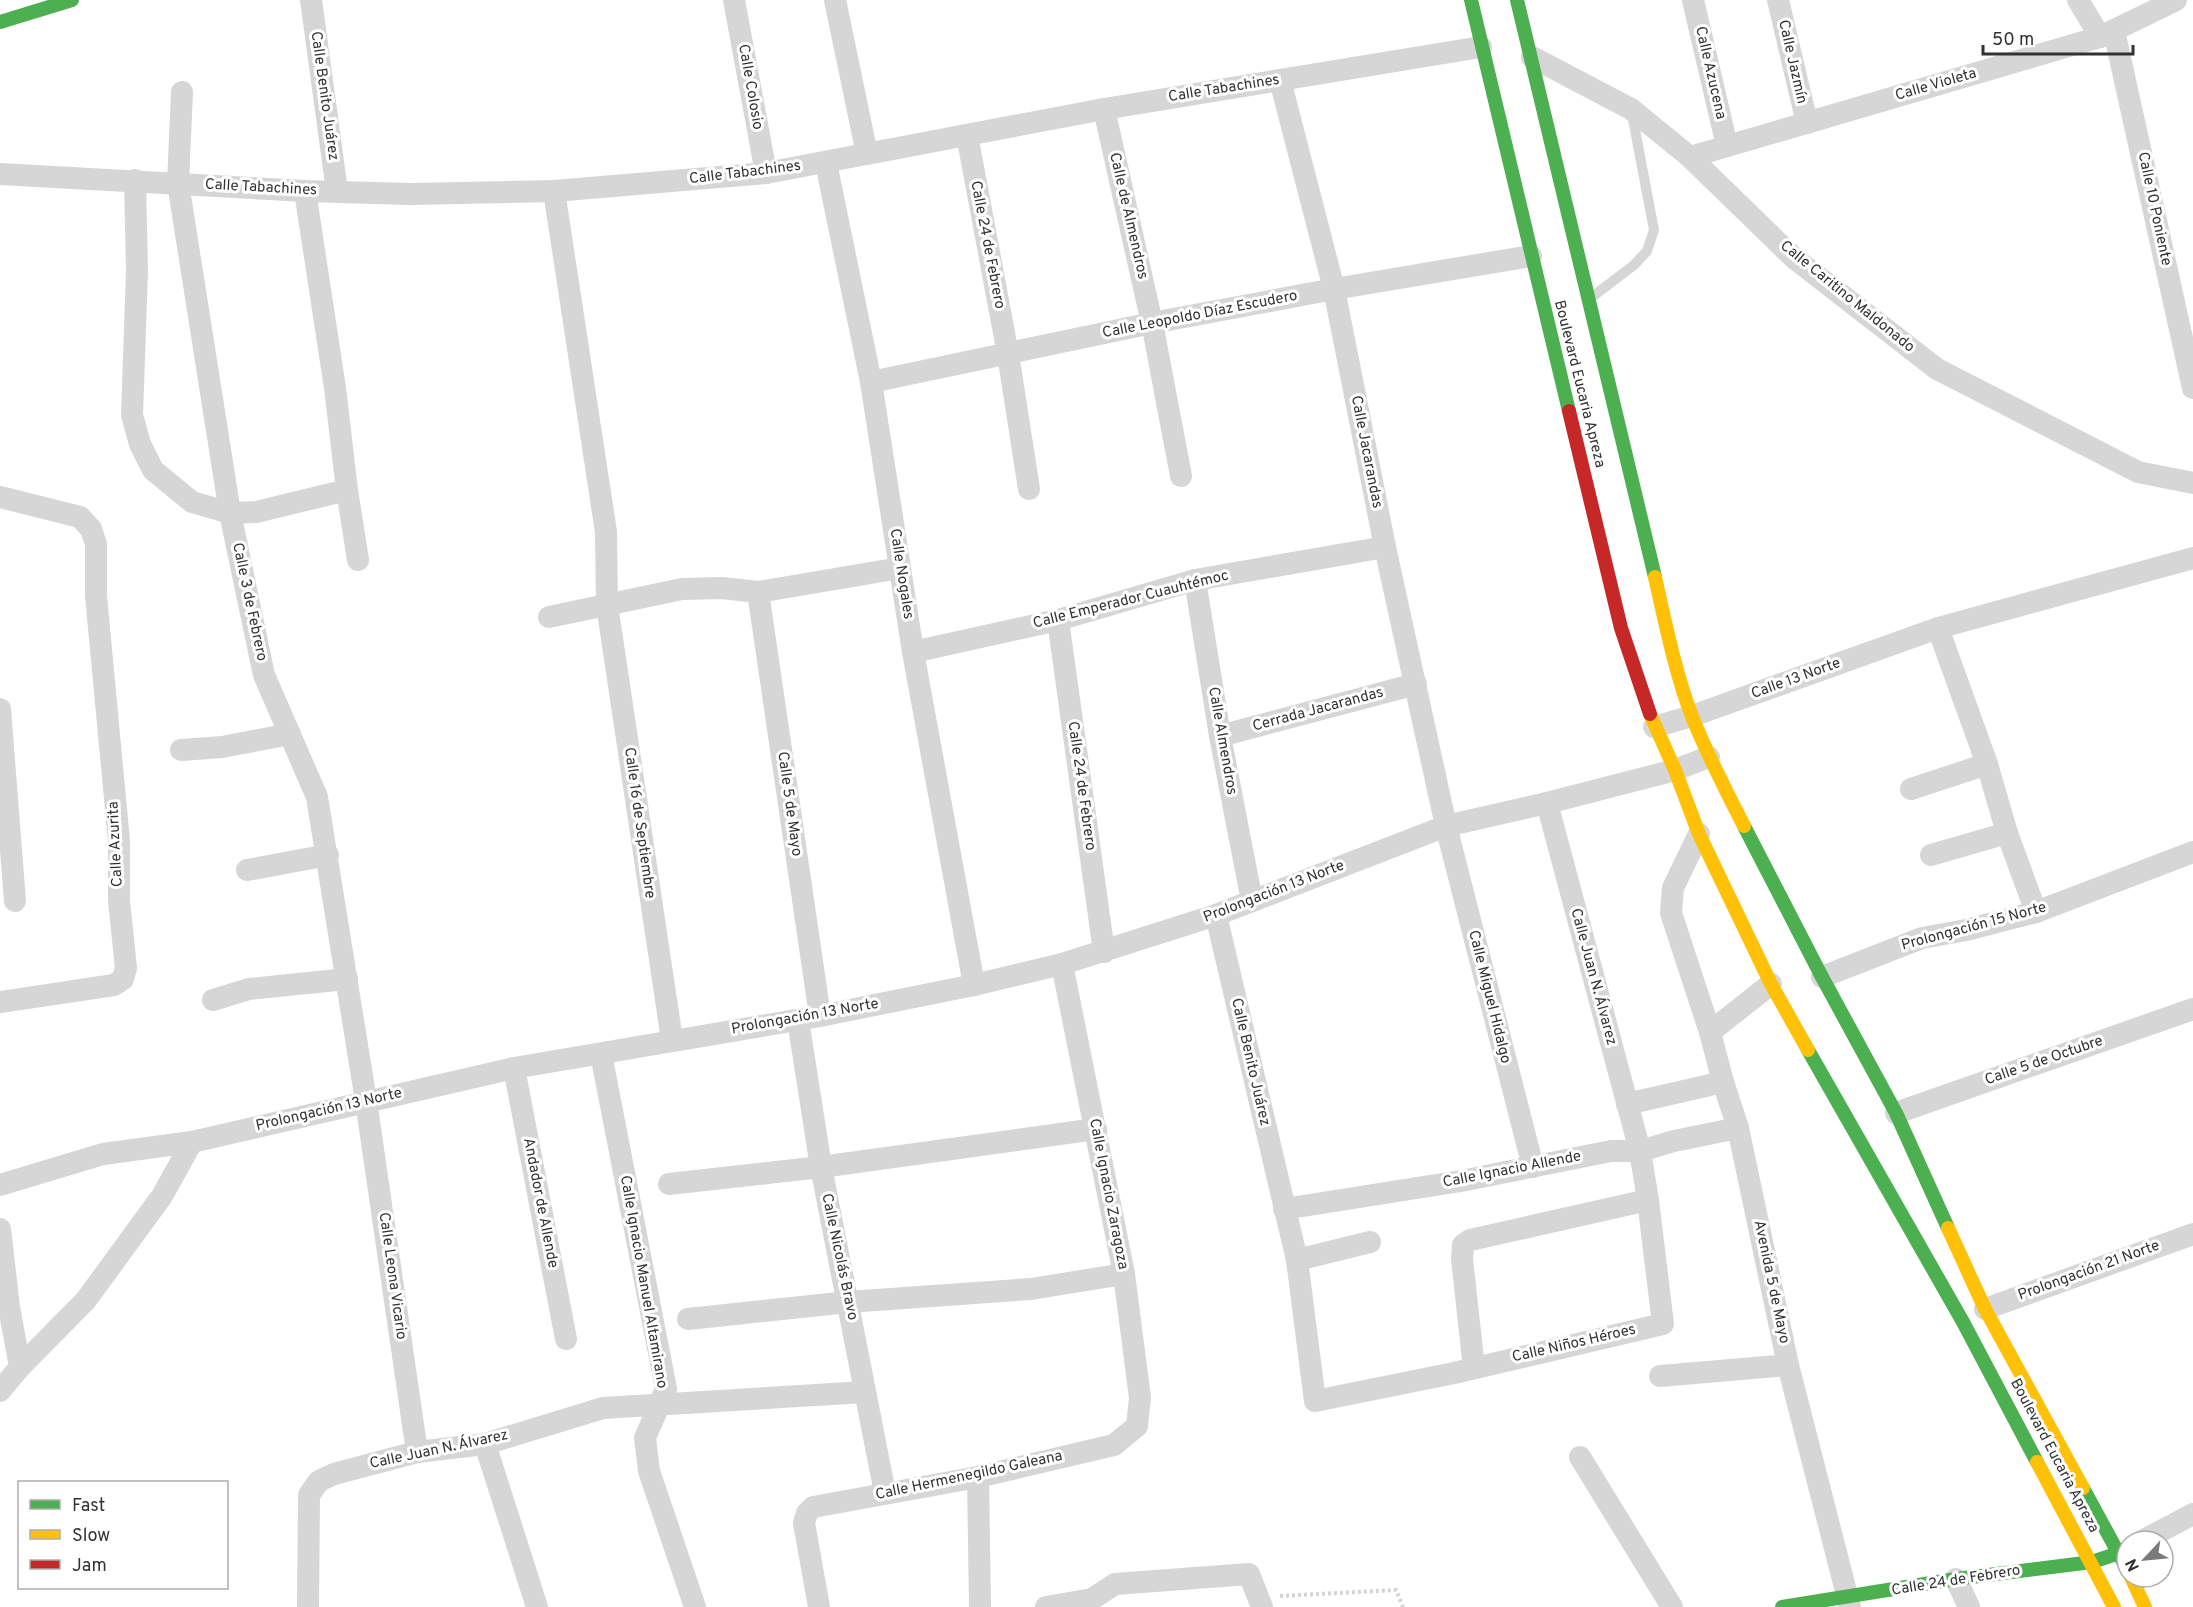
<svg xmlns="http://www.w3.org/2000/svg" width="2193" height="1607" font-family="Overpass,sans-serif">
	<rect width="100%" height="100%" fill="#fff"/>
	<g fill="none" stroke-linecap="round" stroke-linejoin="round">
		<path stroke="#d4d4d4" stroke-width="4" stroke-dasharray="3 3" stroke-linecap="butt" d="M1280,1596L1396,1590L1403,1607"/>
		<path stroke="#d6d6d6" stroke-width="10" d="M1592,297L1634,265L1647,251L1654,230L1632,114"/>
		<g stroke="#d6d6d6" stroke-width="22">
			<path d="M311,0L337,191"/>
			<path d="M734,0L766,173"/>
			<path d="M835,0L867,154"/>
			<path d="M1693,0L1727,146"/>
			<path d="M1778,0L1807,123"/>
			<path d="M2078,0L2100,37"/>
			<path d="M2114,31L2193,388"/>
			<path d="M1532,57L1631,109L1690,157L1794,258L1937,369L2138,472L2193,483"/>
			<path d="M1280,80L1334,289L1385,547L1446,826L1533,1167"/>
			<path d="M182,92L178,183L230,513L264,675L317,797L366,1101L417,1452"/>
			<path d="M1104,109L1152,323L1181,476"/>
			<path d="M967,135L1008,354L1029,489"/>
			<path d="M1690,157L2100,37L2176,0"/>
			<path d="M826,163L871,382L913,652L974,985"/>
			<path d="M0,174L305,191L410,194L554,191L766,173L1104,109L1481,47"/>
			<path d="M135,180L137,270L132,415L140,444L153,470L192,502L230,513L256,512L347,490"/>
			<path d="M305,191L335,388L347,490L358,560"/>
			<path d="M554,191L606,532L607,605L672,1040"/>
			<path d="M871,382L1152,323L1334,289L1531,256"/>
			<path d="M0,497L80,517L91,529L96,544V596L119,841V901L126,968L123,979L114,985L0,1002"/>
			<path d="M1195,580L1220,736L1252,901"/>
			<path d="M758,592L820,1016"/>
			<path d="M549,617L682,589L722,588L758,592L900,568"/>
			<path d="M1058,620L1104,952"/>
			<path d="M1938,628L1987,764L2007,833L2036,912"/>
			<path d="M913,652L1058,620L1195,580L1385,547"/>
			<path d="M0,709L15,901"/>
			<path d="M1654,727L1692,716L1938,628L2193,558"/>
			<path d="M1220,736L1416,684"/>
			<path d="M181,750L222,747L290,734"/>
			<path d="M1911,789L1987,764"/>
			<path d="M1699,834L1673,888L1671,913L1710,1032L1723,1082L1738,1128L1788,1365L1850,1607"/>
			<path d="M1931,855L2007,833"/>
			<path d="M247,870L328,855"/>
			<path d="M1216,915L1297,1260L1315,1401L1454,1373L1663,1324L1648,1200L1640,1151L1547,803"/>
			<path d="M1822,977L1922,938L1966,930L2036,912L2193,852"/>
			<path d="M213,1000L249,989L347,979"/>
			<path d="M798,1020L821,1167L885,1493"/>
			<path d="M1710,1032L1771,984"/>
			<path d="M601,1054L666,1389L645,1438L649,1471L695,1607"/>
			<path d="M514,1068L566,1339"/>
			<path d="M1627,1104L1723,1082"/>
			<path d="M1896,1113L2193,1009"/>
			<path d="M669,1184L821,1167L1096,1129"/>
			<path d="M0,1185L103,1154L192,1142"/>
			<path d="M1284,1209L1461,1181L1611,1151H1640L1674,1141L1738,1128"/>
			<path d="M0,1229L9,1307L20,1367"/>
			<path d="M1297,1260L1370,1242"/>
			<path d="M1985,1309L2193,1234"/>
			<path d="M688,1319L848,1302L1031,1289L1124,1274"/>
			<path d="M1474,1368L1462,1259L1463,1245L1470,1240L1648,1200"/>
			<path d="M1660,1376L1788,1365"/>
			<path d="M0,1391L20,1367L86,1300L162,1196L192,1142L514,1068L820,1016L974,985L1062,964L1216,915L1446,826L1547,803L1675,770L1709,757"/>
			<path d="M485,1444L537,1607"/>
			<path d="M1580,1457L1672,1607"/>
			<path d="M978,1477L980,1607"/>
			<path d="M2142,1541L2193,1514"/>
			<path d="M1956,1579L1969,1607"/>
			<path d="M308,1607L309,1495L319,1481L334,1474L417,1452L485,1444L603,1408L865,1392"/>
			<path d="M819,1607L804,1523L807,1513L813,1507L978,1477L1114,1445L1137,1426L1140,1398L1124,1274L1062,964"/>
			<path d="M1046,1607L1092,1599L1115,1584L1249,1574L1262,1607"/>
		</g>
		<g stroke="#4caf50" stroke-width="14">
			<path d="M1471,0L1569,411"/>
			<path d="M1517,0L1655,577"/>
			<path d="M0,22L72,0"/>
			<path d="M1744,826L1822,977L1896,1113L1948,1228"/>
			<path d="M1808,1050L1963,1322L2037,1462"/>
			<path d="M2083,1488L2127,1569"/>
			<path d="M1782,1607L1956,1579L2092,1562L2113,1555"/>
		</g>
		<g stroke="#ffc107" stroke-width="14">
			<path d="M1655,577C1665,622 1676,676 1693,719C1708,756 1726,791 1744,826"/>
			<path d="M1650,714L1675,770L1699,834L1771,984L1808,1050"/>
			<path d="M1948,1228L1985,1309L2083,1488"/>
			<path d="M2037,1462L2114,1607"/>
			<path d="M2131,1577L2145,1607"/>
		</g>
		<path stroke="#c62828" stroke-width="14" d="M1569,411L1621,628L1650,714"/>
	</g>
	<g text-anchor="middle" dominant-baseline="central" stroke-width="6" stroke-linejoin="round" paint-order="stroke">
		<g font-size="15" fill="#323232" stroke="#fff">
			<text transform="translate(1792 62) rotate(77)">Calle Jazmín</text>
			<text transform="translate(1710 73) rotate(77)">Calle Azucena</text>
			<text transform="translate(1936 85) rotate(-16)">Calle Violeta</text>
			<text transform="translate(750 87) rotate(80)">Calle Colosio</text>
			<text transform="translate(1224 89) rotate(-9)">Calle Tabachines</text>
			<text transform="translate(324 96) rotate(82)">Calle Benito Juárez</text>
			<text transform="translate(745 173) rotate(-7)">Calle Tabachines</text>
			<text transform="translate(261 188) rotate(3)">Calle Tabachines</text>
			<text transform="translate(2154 209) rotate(78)">Calle 10 Poniente</text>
			<text transform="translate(1128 216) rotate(77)">Calle de Almendros</text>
			<text transform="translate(987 245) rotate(79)">Calle 24 de Febrero</text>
			<text transform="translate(1847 297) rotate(39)">Calle Caritino Maldonado</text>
			<text transform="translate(1200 315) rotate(-11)">Calle Leopoldo Díaz Escudero</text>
			<text transform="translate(1579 384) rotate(76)">Boulevard Eucaria Apreza</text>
			<text transform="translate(1366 452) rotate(79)">Calle Jacarandas</text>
			<text transform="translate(901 574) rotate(81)">Calle Nogales</text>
			<text transform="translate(1131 600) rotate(-14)">Calle Emperador Cuauhtémoc</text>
			<text transform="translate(249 602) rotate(78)">Calle 3 de Febrero</text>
			<text transform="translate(1796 679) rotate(-20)">Calle 13 Norte</text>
			<text transform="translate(1318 710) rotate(-15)">Cerrada Jacarandas</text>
			<text transform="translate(1222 741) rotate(80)">Calle Almendros</text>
			<text transform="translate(1081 786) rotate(82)">Calle 24 de Febrero</text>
			<text transform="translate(789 804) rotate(82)">Calle 5 de Mayo</text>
			<text transform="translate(639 823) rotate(82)">Calle 16 de Septiembre</text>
			<text transform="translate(116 844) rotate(-93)">Calle Azurita</text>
			<text transform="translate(1274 892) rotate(-21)">Prolongación 13 Norte</text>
			<text transform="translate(1974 927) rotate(-15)">Prolongación 15 Norte</text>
			<text transform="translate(1593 977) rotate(75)">Calle Juan N. Álvarez</text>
			<text transform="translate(1489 997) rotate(76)">Calle Miguel Hidalgo</text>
			<text transform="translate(805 1017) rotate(-10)">Prolongación 13 Norte</text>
			<text transform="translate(2044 1061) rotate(-19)">Calle 5 de Octubre</text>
			<text transform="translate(1250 1062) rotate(77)">Calle Benito Juárez</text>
			<text transform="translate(329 1110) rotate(-13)">Prolongación 13 Norte</text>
			<text transform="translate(1512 1170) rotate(-11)">Calle Ignacio Allende</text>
			<text transform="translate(1108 1194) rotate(79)">Calle Ignacio Zaragoza</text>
			<text transform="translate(540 1203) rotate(79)">Andador de Allende</text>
			<text transform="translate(839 1257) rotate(78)">Calle Nicolás Bravo</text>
			<text transform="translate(2089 1271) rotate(-20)">Prolongación 21 Norte</text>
			<text transform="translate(392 1276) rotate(82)">Calle Leona Vicario</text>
			<text transform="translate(643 1282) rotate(80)">Calle Ignacio Manuel Altamirano</text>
			<text transform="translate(1771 1282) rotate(78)">Avenida 5 de Mayo</text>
			<text transform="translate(1574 1344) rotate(-13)">Calle Niños Héroes</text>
			<text transform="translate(439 1450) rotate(-12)">Calle Juan N. Álvarez</text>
			<text transform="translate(2054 1456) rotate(62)">Boulevard Eucaria Apreza</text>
			<text transform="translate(969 1476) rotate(-12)">Calle Hermenegildo Galeana</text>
			<text transform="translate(1956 1581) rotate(-9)">Calle 24 de Febrero</text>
		</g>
	</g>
	<rect x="18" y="1481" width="210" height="108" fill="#ffffff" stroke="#adadad" stroke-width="1.5"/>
	<rect x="30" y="1500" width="30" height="9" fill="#4caf50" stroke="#adadad" stroke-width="1.5"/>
	<text x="72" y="1511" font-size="18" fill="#323232">Fast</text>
	<rect x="30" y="1530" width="30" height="9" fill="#ffc107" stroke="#adadad" stroke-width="1.5"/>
	<text x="72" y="1541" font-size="18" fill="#323232">Slow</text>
	<rect x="30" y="1560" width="30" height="9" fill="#c62828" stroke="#adadad" stroke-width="1.5"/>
	<text x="72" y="1571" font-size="18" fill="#323232">Jam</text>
	<g transform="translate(2145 1559) rotate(244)"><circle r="28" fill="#ffffff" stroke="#adadad" stroke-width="1.5"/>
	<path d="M0-4.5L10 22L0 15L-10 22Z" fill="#7a7a7a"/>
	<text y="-9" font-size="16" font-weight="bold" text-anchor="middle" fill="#323232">N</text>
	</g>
	<path d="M1983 45v9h150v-9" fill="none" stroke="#323232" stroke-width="3"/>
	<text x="1992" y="45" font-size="18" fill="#323232" stroke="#ffffff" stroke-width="4.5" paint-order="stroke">50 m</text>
</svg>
